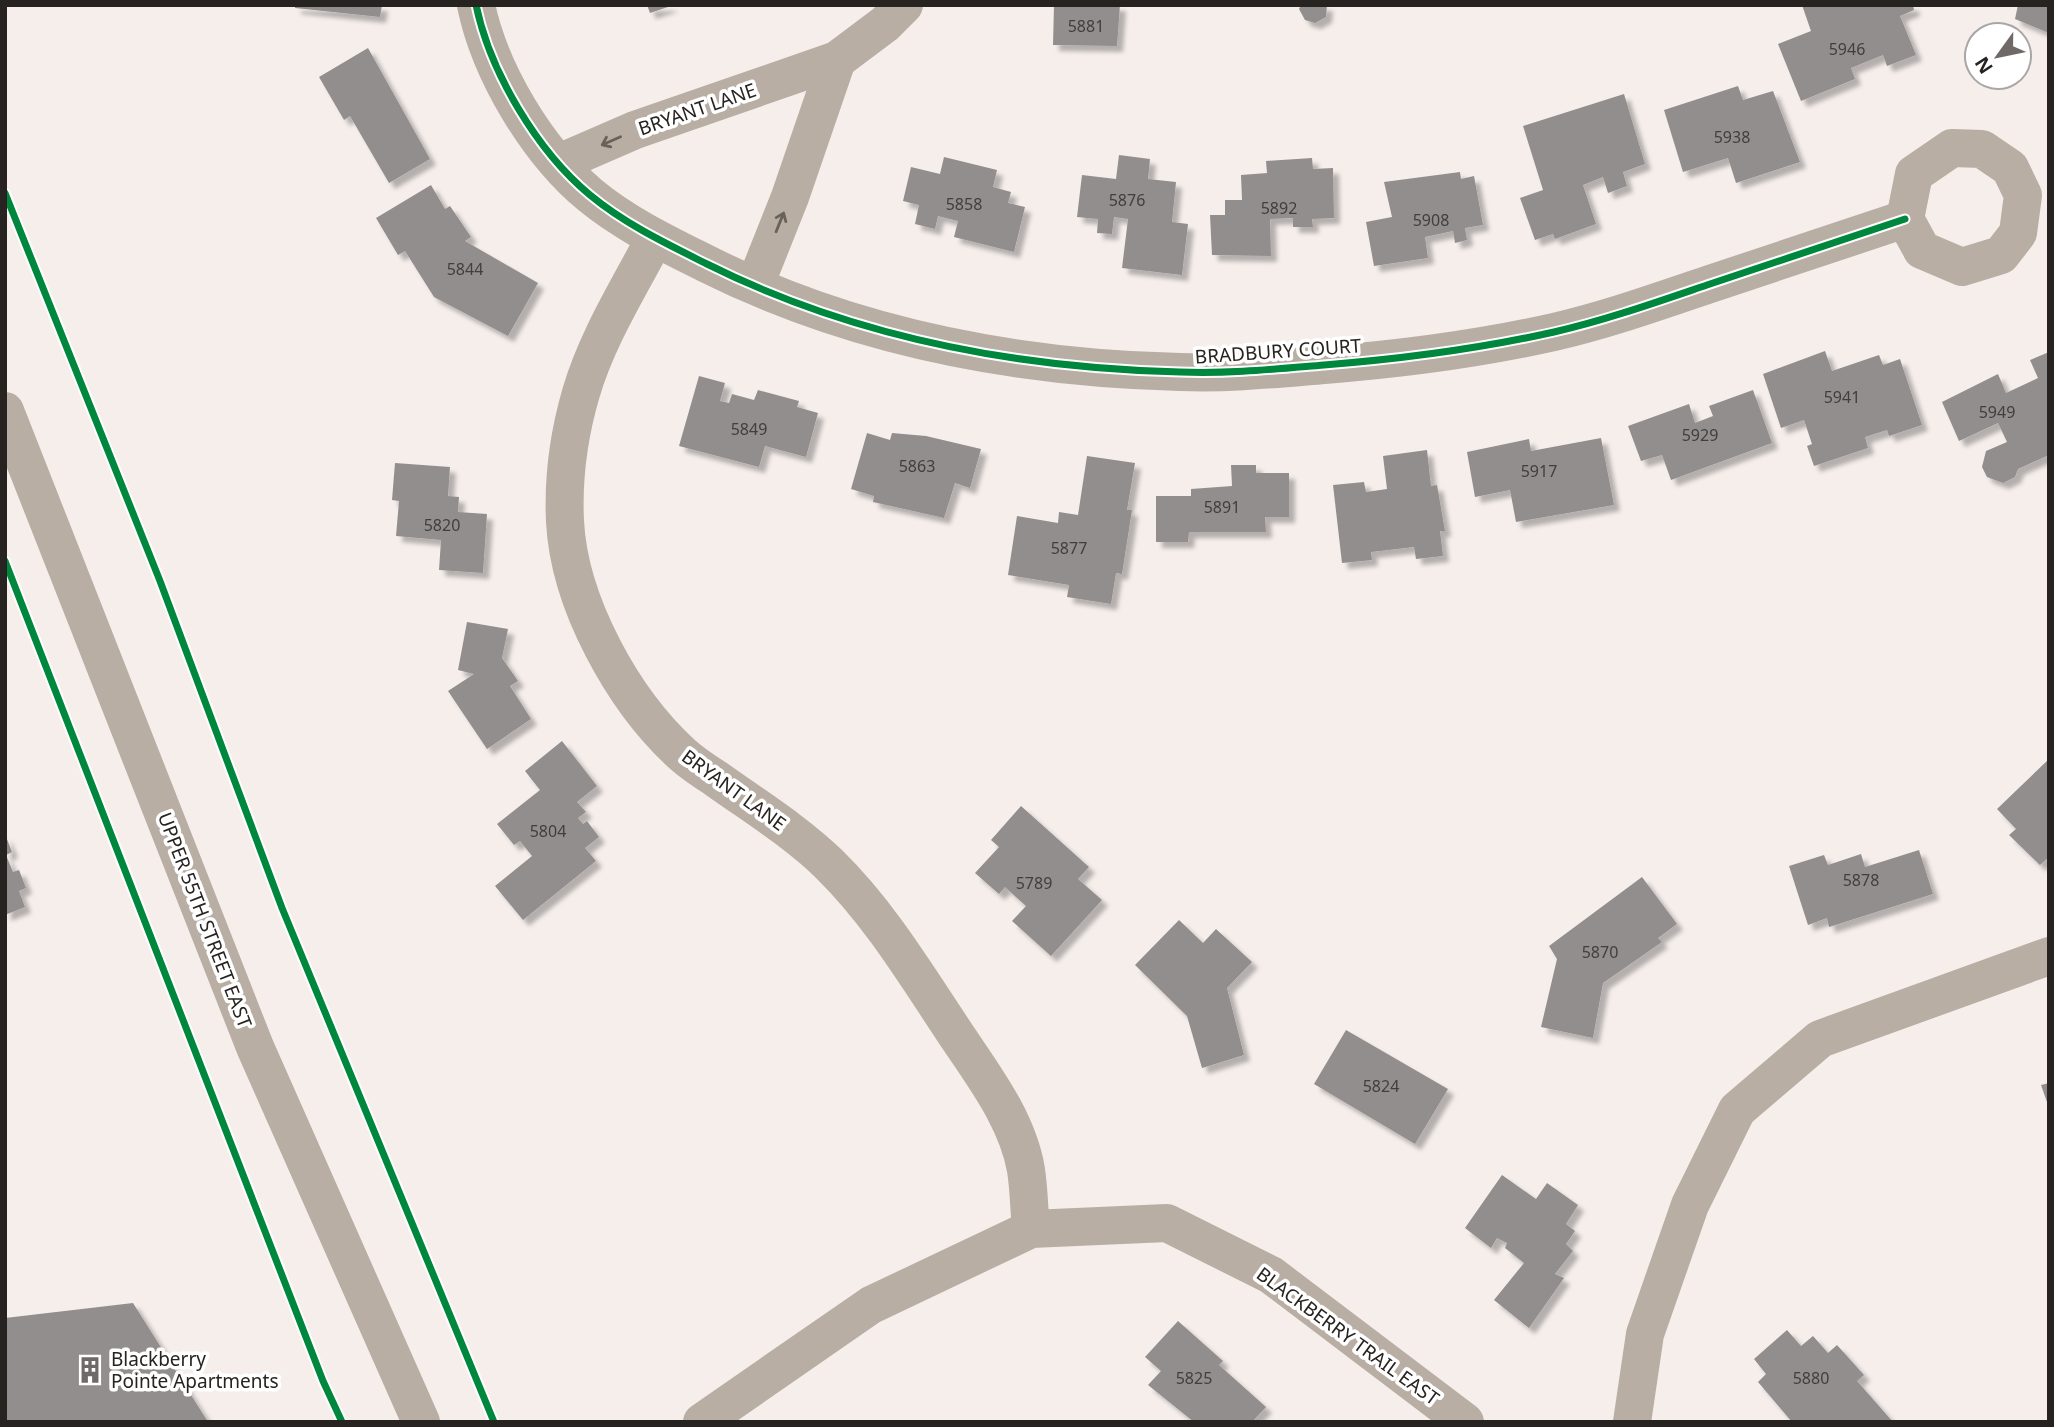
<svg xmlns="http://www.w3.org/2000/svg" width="2054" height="1427" font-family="'Noto Sans',sans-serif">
	<defs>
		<filter id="shadow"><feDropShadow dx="6" dy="6" stdDeviation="2" flood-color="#0004"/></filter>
	</defs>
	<rect width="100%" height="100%" fill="#f5eeeb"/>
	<g fill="#938e8e" filter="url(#shadow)">
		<path d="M295,5H382L380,17L295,8Z"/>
		<path d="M647,5H671V6L650,13Z"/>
		<path d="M1054,5H1120L1117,46L1053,45Z"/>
		<path d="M1301,5H1327L1326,17L1315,23L1305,20L1299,9Z"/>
		<path d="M1802,5H1913L1914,10L1900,16L1916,55L1887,66L1883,55L1851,68L1855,79L1801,101L1778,44L1811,31Z"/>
		<path d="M2018,5H2049V33L2015,19Z"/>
		<path d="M368,48L430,159L389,183L350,116L344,120L319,77Z"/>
		<path d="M1738,86L1743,100L1773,91L1800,162L1736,183L1728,158L1683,172L1664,110Z"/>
		<path d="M1624,94L1645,164L1623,172L1627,186L1608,193L1603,177L1583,185L1596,224L1555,239L1553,234L1535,240L1520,198L1543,190L1523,126Z"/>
		<path d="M1119,155L1150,159L1148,179L1176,182L1172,222L1188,224L1182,275L1122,268L1128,219L1114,217L1112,234L1097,233L1098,219L1077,217L1082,175L1116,179Z"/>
		<path d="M944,157L997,170L993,187L1011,192L1008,203L1025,207L1014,252L954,237L958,221L938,216L935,229L915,224L919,205L903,201L911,167L940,174Z"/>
		<path d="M1312,158L1313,169L1333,168L1334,218L1312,219L1313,227H1293V218L1270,219L1271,256L1212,255L1210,215H1225V200H1242L1241,175L1267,173L1266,161Z"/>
		<path d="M1460,172L1461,179L1474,176L1483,225L1465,228L1467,240L1455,243L1453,231L1425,237L1428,258L1374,266L1366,222L1392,217L1384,182Z"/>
		<path d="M431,185L445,209L450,206L471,237L465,241L538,283L508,336L434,297L405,251L398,255L376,218Z"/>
		<path d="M1825,351L1832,371L1879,355L1883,365L1900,359L1922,425L1889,436L1887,430L1865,437L1868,448L1814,466L1807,446L1812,444L1804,420L1781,428L1763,374Z"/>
		<path d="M2049,352V455L2018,469L2015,477L2003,483L1987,477L1982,467L1986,451L2007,442L1998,423L1959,441L1942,402L1998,374L2006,393L2038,378L2030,360Z"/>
		<path d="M699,376L725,383L720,401L729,403L732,394L754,400L758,390L799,401L797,407L818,413L806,457L765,446L759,467L679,446Z"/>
		<path d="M1753,390L1772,443L1671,480L1662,455L1641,461L1628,426L1689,404L1695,423L1713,416L1709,406Z"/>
		<path d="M867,433L890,440L892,433L926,436L981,449L970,488L955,483L944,518L873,502L874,496L851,489Z"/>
		<path d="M1601,438L1614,505L1516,522L1510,490L1475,497L1467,452L1529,439L1531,451Z"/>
		<path d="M1427,450L1431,486L1437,485L1445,531H1440L1443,556L1416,559L1414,547L1371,552L1372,560L1342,563L1333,485L1364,482L1366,492L1387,489L1383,456Z"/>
		<path d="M1087,456L1135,463L1127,510H1132L1122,574L1116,573L1111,604L1067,597L1069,585L1008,575L1017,516L1058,523L1059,512L1078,515Z"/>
		<path d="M395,463L450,467L448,496L459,497L458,512L487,514L483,573L439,570L441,540L396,536L399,501L392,500Z"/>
		<path d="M1231,465H1256V473H1289V517H1265L1266,532H1189L1188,542H1156V496H1191V489L1232,486Z"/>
		<path d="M467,622L508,629L502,658L518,681L510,686L531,719L487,749L448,691L474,674L458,670Z"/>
		<path d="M562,741L597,786L577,802L586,812L578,818L583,824L587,821L599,837L585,848L596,861L523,920L495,886L532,856L520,841L514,845L497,824L540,790L525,771Z"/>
		<path d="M2049,759V857L2040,865L2009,835L2016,829L1997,809Z"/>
		<path d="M1021,806L1089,867L1078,879L1102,900L1051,956L1012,921L1026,906L1005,887L999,894L975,873L999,847L991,840Z"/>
		<path d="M5,834L12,852L6,855L13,872L19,870L26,888L19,891L25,907L5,915Z"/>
		<path d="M1919,850L1933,894L1829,927L1827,918L1808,925L1789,866L1824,855L1828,865L1861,854L1865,867Z"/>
		<path d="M1642,877L1677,924L1658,938L1662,942L1603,983L1593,1038L1541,1027L1557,959L1549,946Z"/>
		<path d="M1179,920L1203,943L1216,929L1252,962L1227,988L1244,1055L1202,1068L1187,1016L1135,965Z"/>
		<path d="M1346,1030L1448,1089L1415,1144L1314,1084Z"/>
		<path d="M2049,1083V1105H2048L2041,1085Z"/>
		<path d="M1502,1175L1536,1199L1547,1183L1578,1205L1566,1224L1575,1231L1566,1244L1573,1251L1555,1274L1564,1278L1529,1328L1494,1300L1524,1263L1505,1248L1507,1243L1497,1238L1491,1248L1465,1228Z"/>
		<path d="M133,1303L208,1422H5V1318Z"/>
		<path d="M1178,1321L1223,1361L1219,1365L1266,1407L1252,1422H1194L1148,1385L1161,1371L1145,1357Z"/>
		<path d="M1787,1330L1801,1346L1813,1336L1828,1353L1837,1345L1864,1375L1857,1381L1893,1422H1792L1758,1382L1766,1374L1754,1359Z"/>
	</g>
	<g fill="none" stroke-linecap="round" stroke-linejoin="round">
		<g stroke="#b9aea4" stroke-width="38">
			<path d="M476,5C490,72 537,151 590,195C625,224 667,244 707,264C853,337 1018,368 1180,372C1228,374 1276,369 1324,365C1401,359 1478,349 1554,332C1606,320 1657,302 1707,285C1773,263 1839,241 1905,219"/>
			<path d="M1952,148L1982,149L2010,168L2023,195L2018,233L2001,255L1962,267L1922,250L1905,219L1914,174Z"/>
			<path d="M559,163L635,130L837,60L885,24L904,5"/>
			<path d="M655,238C629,288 597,338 581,393C569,434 563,478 565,521C569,603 623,700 682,754C692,763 704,771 715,778C754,806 795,831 829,864C877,911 912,968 949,1024C978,1069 1017,1116 1026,1170C1029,1189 1029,1209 1031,1229"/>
			<path d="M755,285L790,197L837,60"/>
			<path d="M702,1422L871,1305L1031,1229L1167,1223L1271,1275L1465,1422"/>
			<path d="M1632,1422L1645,1334L1690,1205L1737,1110L1820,1039L2049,956"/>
		</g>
		<path stroke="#b9aea4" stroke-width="38" d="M5,411L255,1047L421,1422"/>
		<defs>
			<g id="cycleway">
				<path d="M476,5C490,72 537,151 590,195C625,224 667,244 707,264C853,337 1018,368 1180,372C1228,374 1276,369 1324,365C1401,359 1478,349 1554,332C1606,320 1657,302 1707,285C1773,263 1839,241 1905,219"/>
				<path d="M5,193L160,581L282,908L494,1422"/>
				<path d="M5,561L323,1381L342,1422"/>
			</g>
		</defs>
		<use href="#cycleway" stroke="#fff" stroke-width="11"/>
		<use href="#cycleway" stroke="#00873e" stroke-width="7"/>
	</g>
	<defs><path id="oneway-shaft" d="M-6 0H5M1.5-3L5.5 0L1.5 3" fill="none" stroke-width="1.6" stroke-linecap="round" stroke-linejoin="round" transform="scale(1.75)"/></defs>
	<g stroke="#69625b">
		<use href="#oneway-shaft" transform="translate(611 141) rotate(156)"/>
		<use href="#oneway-shaft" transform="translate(780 222) rotate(-68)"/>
	</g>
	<defs>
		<symbol id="building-bare" viewBox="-9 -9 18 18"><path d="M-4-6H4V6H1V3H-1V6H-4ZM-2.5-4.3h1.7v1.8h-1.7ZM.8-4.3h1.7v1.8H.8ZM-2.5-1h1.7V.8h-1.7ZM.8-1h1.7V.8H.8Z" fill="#6f6a67" stroke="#fff" stroke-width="2.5" paint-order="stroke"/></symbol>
	</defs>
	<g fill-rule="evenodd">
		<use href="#building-bare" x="71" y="1351" width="38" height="38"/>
	</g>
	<g text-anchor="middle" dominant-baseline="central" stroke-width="7" stroke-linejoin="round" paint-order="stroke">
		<g font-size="16" fill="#423e3c">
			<text x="1086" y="26">5881</text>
			<text x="1847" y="49">5946</text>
			<text x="1732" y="137">5938</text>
			<text x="1127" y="200">5876</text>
			<text x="964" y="204">5858</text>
			<text x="1279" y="208">5892</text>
			<text x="1431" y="220">5908</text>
			<text x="465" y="269">5844</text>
			<text x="1842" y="397">5941</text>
			<text x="1997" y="412">5949</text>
			<text x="749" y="429">5849</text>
			<text x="1700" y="435">5929</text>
			<text x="917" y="466">5863</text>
			<text x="1539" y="471">5917</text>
			<text x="1222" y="507">5891</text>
			<text x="442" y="525">5820</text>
			<text x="1069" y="548">5877</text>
			<text x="548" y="831">5804</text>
			<text x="1861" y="880">5878</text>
			<text x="1034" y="883">5789</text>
			<text x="1600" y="952">5870</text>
			<text x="1381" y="1086">5824</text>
			<text x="1194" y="1378">5825</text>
			<text x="1811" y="1378">5880</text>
		</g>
		<g font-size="19" fill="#272320" stroke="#fff">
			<text transform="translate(697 109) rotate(-19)">BRYANT LANE</text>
			<text transform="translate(1278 351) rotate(-4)">BRADBURY COURT</text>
			<text transform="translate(734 790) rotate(36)">BRYANT LANE</text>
			<text transform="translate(205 920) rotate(69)">UPPER 55TH STREET EAST</text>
			<text transform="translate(1348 1336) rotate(36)">BLACKBERRY TRAIL EAST</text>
		</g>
		<g font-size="19" fill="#272320" stroke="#fff" text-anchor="start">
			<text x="111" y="1359">Blackberry<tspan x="111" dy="22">Pointe Apartments</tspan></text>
		</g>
	</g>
	<rect width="2054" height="1427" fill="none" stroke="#272320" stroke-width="14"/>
	<g transform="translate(1998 56) rotate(237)"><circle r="33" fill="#ffffff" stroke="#a9a7a6" stroke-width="2"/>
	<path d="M0-5L12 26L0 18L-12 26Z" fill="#6f6a67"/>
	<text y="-10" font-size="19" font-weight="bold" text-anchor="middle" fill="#272320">N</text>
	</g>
</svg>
